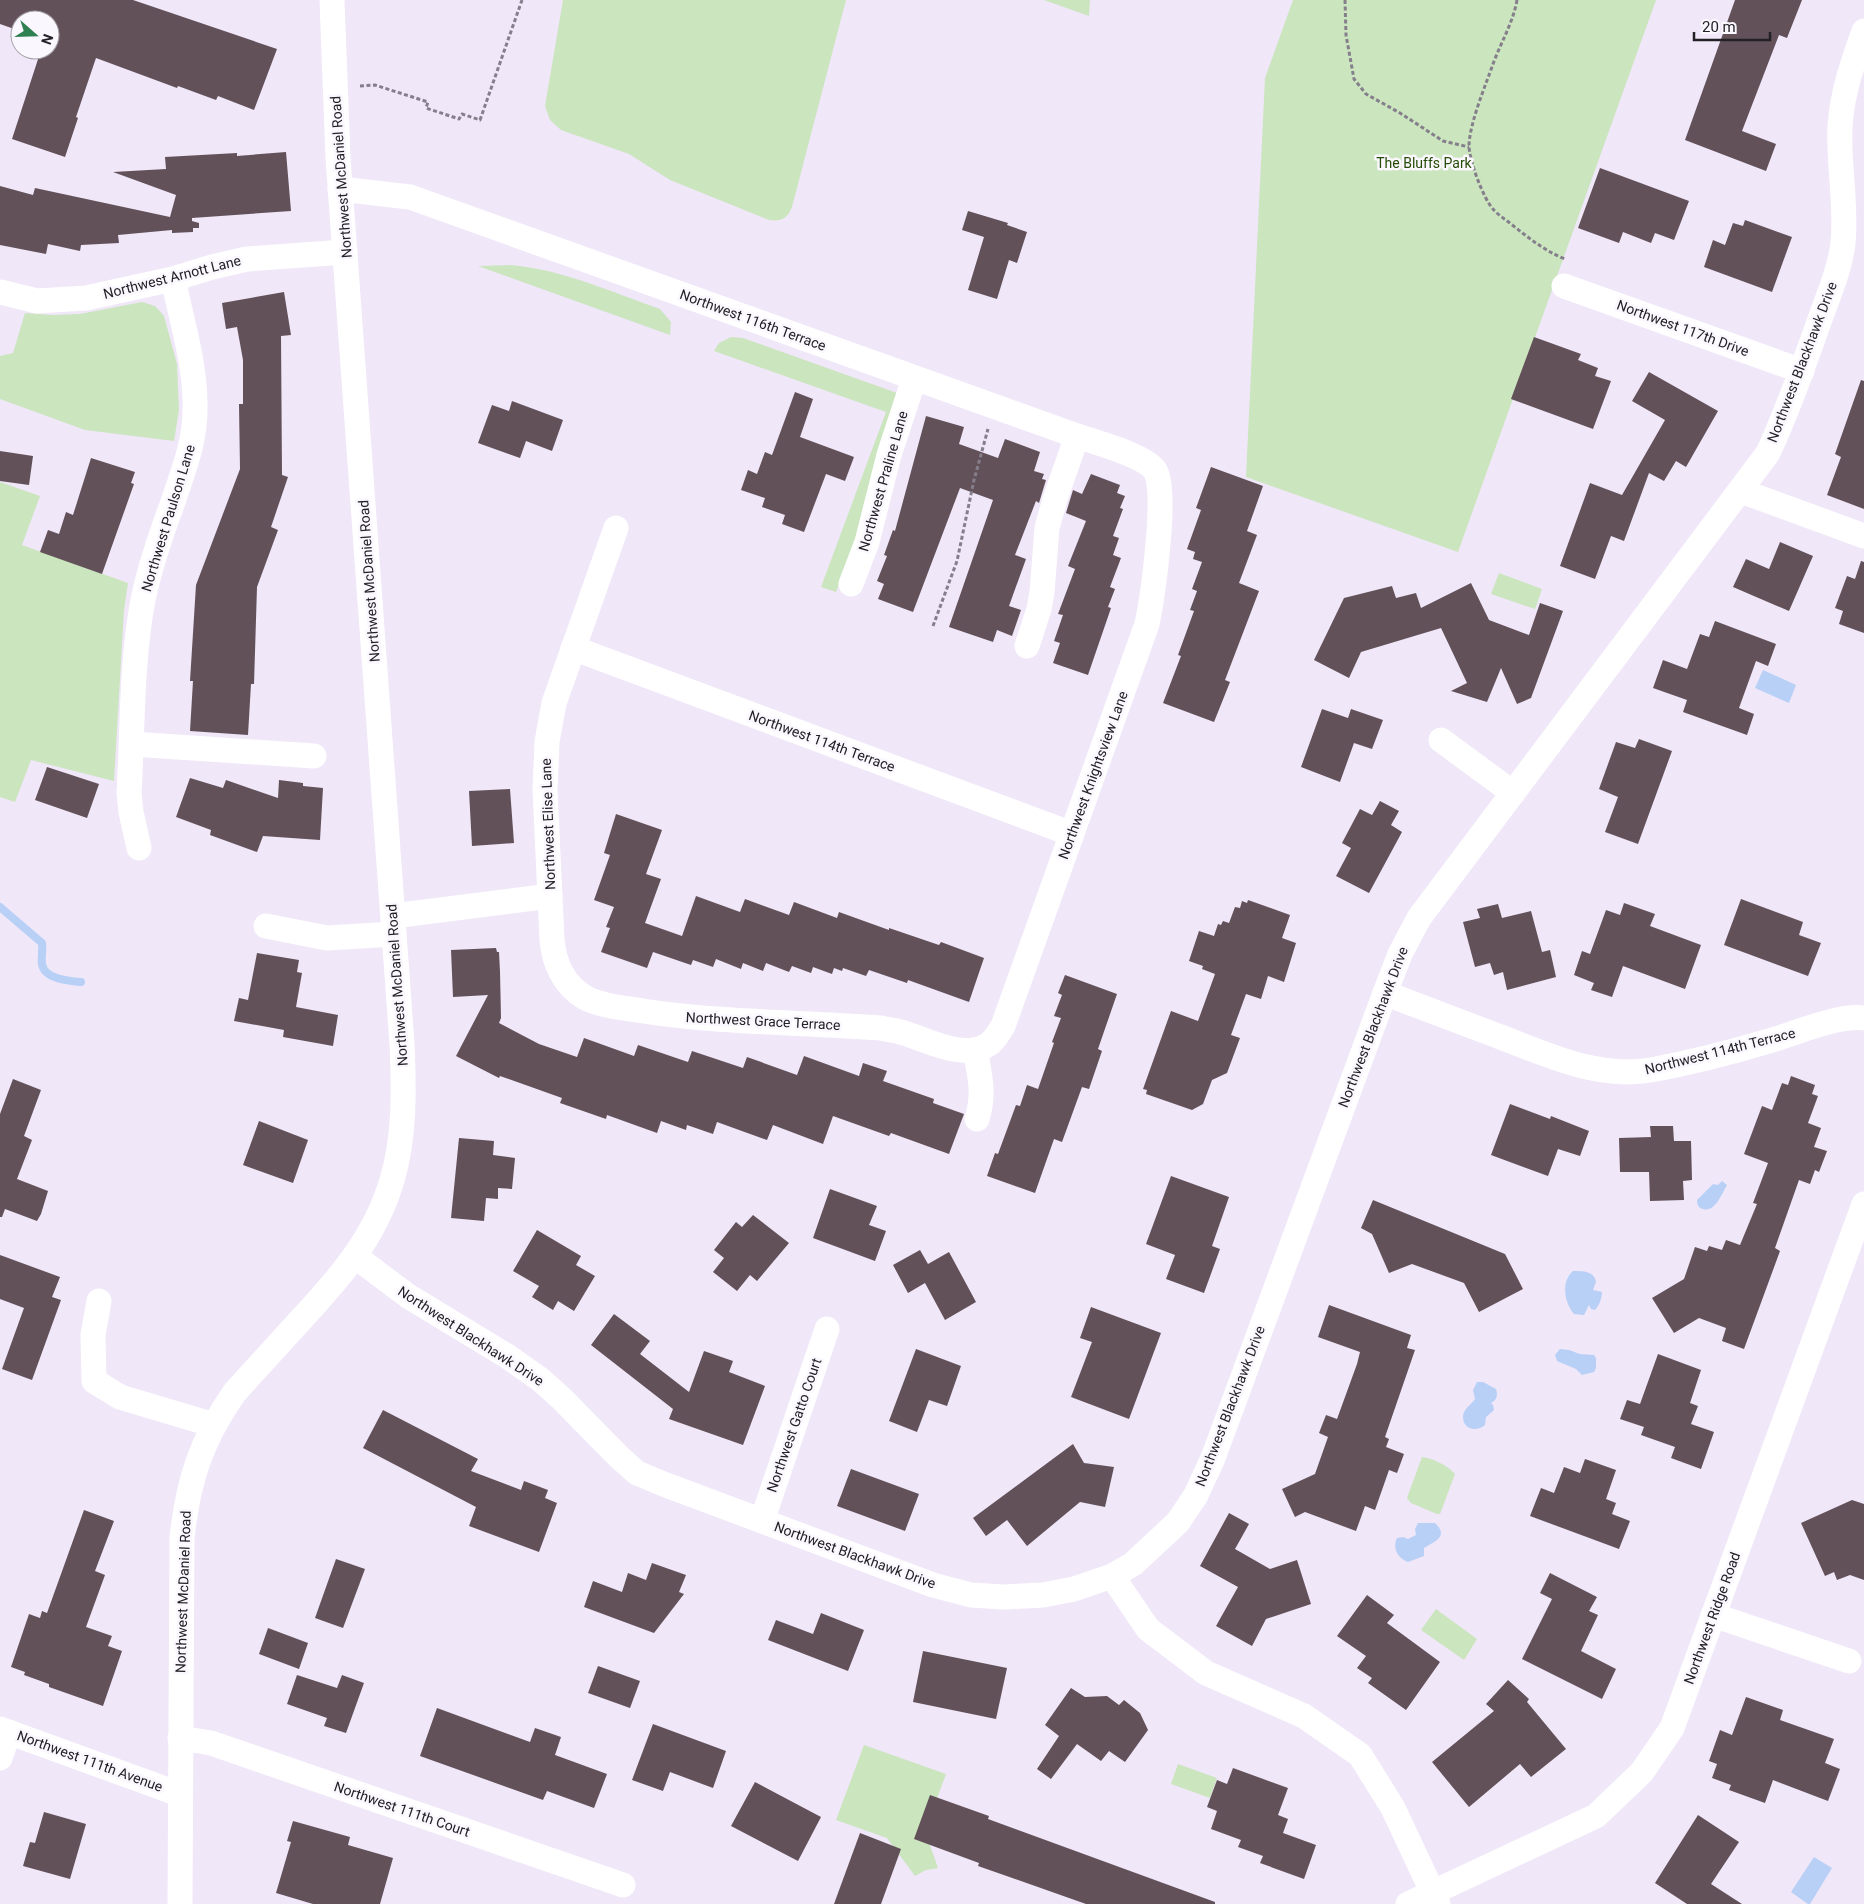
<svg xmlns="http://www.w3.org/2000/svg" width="1864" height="1904" font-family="Roboto,sans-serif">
	<rect width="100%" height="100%" fill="#f0e7f9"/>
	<g fill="#cbe5be">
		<path d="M563,0H846L792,207C788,218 781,222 769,220L670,180L629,154L561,130L550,120L545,106Z"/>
		<path d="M1044,0H1090L1089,16Z"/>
		<path d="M1293,0H1656L1458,552L1246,477L1265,78Z"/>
		<path d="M512,265C563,270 612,292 660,309L671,322L670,335L478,266Z"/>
		<path d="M142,302L155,306L164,316L177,364L179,410L174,441L85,430L0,399V356L13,353L25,313L52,315L80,314Z"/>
		<path d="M731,337L743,338L897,393L855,542L836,592L821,587L886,412L714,351L719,343Z"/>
		<path d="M0,482L40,496L22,545L128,583L124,610L114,781L31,760L15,802L0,797Z"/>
		<path d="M1499,573L1542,589L1535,609L1491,594Z"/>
		<path d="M1422,1457C1433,1458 1448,1466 1455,1474L1440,1514H1437L1411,1503L1407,1498Z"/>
		<path d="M1436,1609L1477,1639L1464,1660L1421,1630Z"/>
		<path d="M864,1745L946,1774L925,1831L938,1868L926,1870L915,1876L887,1838L836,1820Z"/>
		<path d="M1178,1764L1217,1778L1210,1798L1171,1784Z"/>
	</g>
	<g fill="#b8d0f6">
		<path d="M1763,670L1796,685L1789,703L1755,688Z"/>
		<path d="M1722,1181L1727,1185C1722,1193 1715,1213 1703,1209C1698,1208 1697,1204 1697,1200L1713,1184L1718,1185Z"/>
		<path d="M1573,1271C1584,1271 1594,1271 1596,1282L1593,1290L1602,1292C1602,1298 1599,1306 1595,1310L1591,1309L1589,1305L1584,1315L1574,1314C1564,1302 1561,1281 1573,1271Z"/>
		<path d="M1560,1349L1569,1350L1580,1354L1594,1355L1596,1358V1368L1594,1372L1582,1375L1576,1369L1557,1361L1555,1355Z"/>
		<path d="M1477,1382H1483L1496,1389C1498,1395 1497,1400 1491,1403L1493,1405L1494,1410L1486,1417L1485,1425C1477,1432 1463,1430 1463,1417C1463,1409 1471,1405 1475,1399L1473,1390Z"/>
		<path d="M1418,1523H1435C1450,1537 1433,1542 1424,1548V1556L1408,1562C1398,1558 1392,1549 1397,1538L1403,1537L1408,1539L1416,1535L1415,1529Z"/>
		<path d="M1814,1857L1832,1868L1810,1904H1808L1791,1892Z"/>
	</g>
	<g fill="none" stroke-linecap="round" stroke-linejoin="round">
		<path stroke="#b8d0f6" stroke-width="8" d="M0,907L42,943C43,950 41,957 42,964C44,979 69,981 81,982"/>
	</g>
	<g fill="#625159">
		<path d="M0,0H133L277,49L254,110L218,96L216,100L178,86L177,88L96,58L76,117L78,118L65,157L12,139L41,50H50V20H20V31L0,24Z"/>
		<path d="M1735,0H1802L1787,38L1779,35L1742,131L1776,144L1766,171L1685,140Z"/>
		<path d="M286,152L291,211L192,218V221L199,223V228H193V232L172,233V230L118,235L119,243L81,245L80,251L48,244L46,254L0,245V186L33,195L35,188L170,217L176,195L113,172L166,169L165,157L237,153V156Z"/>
		<path d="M1600,168L1689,201L1674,240L1655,233L1651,243L1623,232L1619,243L1578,228Z"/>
		<path d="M968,211L1008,223L1007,225L1027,232L1017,263L1009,260L997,299L968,290L984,237L962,230Z"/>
		<path d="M1745,220L1792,237L1772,292L1704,267L1713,240L1725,245L1733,223L1743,226Z"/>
		<path d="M284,292L291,335L281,336L282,475L288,477L271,527L278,530L257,587L254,684H251L248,735L190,731L193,681H190L196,585L240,469L239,404H243V360L237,327L226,329L222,303Z"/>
		<path d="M1534,337L1581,354L1578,360L1598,368L1595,376L1611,381L1593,429L1511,399Z"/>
		<path d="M1649,372L1718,411L1686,467L1676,461L1664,481L1649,473L1624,541L1611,536L1595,579L1560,566L1590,483L1622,495L1665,420L1632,401Z"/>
		<path d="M1861,380L1864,381V509L1827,495L1841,457L1835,454Z"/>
		<path d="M795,392L813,399L800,437L854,457L845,481L826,474L804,532L782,524L785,515L762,507L765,498L741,490L748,470L757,474L765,452L772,455Z"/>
		<path d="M512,401L563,420L552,451L526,441L520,458L478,443L492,405L509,411Z"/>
		<path d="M926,416L964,427L959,444L998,458L1005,439L1040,452L1034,471L1044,474L1042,479L1046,480L1039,503L1036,501L1015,555L1026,559L1009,606L1021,610L1012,636L997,630L993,642L949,627L993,500L960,488L913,612L878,599L884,584L877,581L887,556L884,555L893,530L895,531Z"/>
		<path d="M0,451L33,456L29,485L0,481Z"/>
		<path d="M91,458L135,472L131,483L134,484L102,574L40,552L48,530L59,534L66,512L73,515Z"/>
		<path d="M1211,467L1263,486L1247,531L1257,535L1239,583L1259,591L1225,680L1230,682L1214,722L1163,703L1181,656L1178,655L1194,611L1190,610L1197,591L1192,589L1202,562L1193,559L1195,552L1187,549L1201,510L1196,508Z"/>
		<path d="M1091,474L1120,485L1117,493L1125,496L1120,508L1123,509L1113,536L1119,538L1113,555L1121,558L1110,587L1115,589L1108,607L1111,608L1088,675L1053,663L1060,643L1054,641L1063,615L1058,614L1075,569L1068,566L1086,521L1066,513L1073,490L1082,494Z"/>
		<path d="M1780,542L1813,556L1789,611L1733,587L1746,559L1769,569Z"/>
		<path d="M1861,561L1864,562V633L1839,624L1843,611L1835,608L1847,576L1855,579Z"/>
		<path d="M1471,583L1489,620L1529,635L1540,603L1563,611L1531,698L1517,704L1501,668L1487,702L1451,691L1467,683L1441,628L1361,652L1349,678L1314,660L1344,598L1392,586L1396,598L1416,593L1421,608Z"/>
		<path d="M1715,621L1776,644L1768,666L1756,661L1739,708L1754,714L1747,735L1683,712L1687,700L1653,688L1663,660L1687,669L1700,634L1709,637Z"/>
		<path d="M1322,709L1348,718L1351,709L1383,720L1372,749L1354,743L1340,782L1301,767Z"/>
		<path d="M1639,739L1672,751L1638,844L1605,832L1618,797L1599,789L1616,742L1635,748Z"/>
		<path d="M47,767L99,784L87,818L35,800Z"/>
		<path d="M190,778L223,788L226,780L278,798L279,780L303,783V786L323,788L320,840L263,836L257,852L210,835L211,830L176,817Z"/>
		<path d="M510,789L514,843L472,846L469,791Z"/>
		<path d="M1380,801L1399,811L1391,825L1402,832L1369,893L1336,876L1351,848L1342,843L1360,809L1372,815Z"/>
		<path d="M616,814L662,830L646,874L661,879L645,923L682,936L696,896L740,912L745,899L789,915L794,902L837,918L839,912L889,930V928L939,945L941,942L984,958L969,1002L908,980L907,983L869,970L866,976L843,968L842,971L834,968L832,974L813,967L811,973L792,966L789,972L766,963L763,971L743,963L741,969L716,959L713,967L693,960L691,965L653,952L647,968L601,952L610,928L606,927L614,907L594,900L610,855L604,853Z"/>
		<path d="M1741,899L1803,922L1799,935L1821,943L1808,976L1724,945Z"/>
		<path d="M1248,900L1290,915L1282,938L1296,943L1284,982L1268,976L1261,999L1246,994L1231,1035L1240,1038L1227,1073L1212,1080L1203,1104L1192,1110L1146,1094L1147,1090L1143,1089L1171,1011L1198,1021L1215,974L1202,969L1203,966L1189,961L1199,931L1214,936L1218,924L1221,925L1223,921L1229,923L1235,907L1240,908L1242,901L1247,903Z"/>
		<path d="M1624,903L1655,914L1650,926L1701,945L1685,989L1623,966L1612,997L1591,990L1594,983L1574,975L1582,951L1590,954L1606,910L1620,915Z"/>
		<path d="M1498,904L1502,918L1531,911L1542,952L1550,950L1556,977L1507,990L1503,972L1494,975L1490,963L1475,967L1463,922L1480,918L1477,909Z"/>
		<path d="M496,948L497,952H499L500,972L501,1018L499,1023L539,1044L577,1057L584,1038L634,1056L638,1045L688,1062L692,1051L743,1068L747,1057L797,1075L804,1056L859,1076L863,1063L887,1071L883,1081L934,1099L933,1103L964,1114L949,1154L891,1133L889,1136L833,1116L823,1144L773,1125L767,1140L717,1122L713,1134L687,1125L686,1130L661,1121L657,1133L607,1115L606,1119L560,1103L562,1098L500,1076L499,1078L456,1056L488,995L453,997L451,950Z"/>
		<path d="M257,953L299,960L297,972L302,973L296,1007L338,1015L333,1046L283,1037L284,1030L234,1021L239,998L248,1000Z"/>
		<path d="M1065,975L1117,994L1098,1049L1102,1051L1089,1089L1082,1087L1062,1142L1054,1139L1035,1193L987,1176L995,1153L998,1154L1016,1105L1020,1106L1027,1085L1038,1089L1054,1043L1052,1042L1061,1018L1054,1016L1062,995L1058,993Z"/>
		<path d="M1791,1076L1815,1085L1812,1094L1818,1096L1808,1123L1821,1128L1814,1147L1827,1151L1819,1172L1815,1170L1810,1184L1799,1180L1775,1248L1780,1251L1744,1349L1722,1341L1726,1328L1699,1318L1674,1333L1652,1298L1684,1279L1695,1247L1707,1251L1709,1246L1722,1250L1726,1240L1740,1245L1757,1204L1753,1203L1768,1163L1744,1154L1762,1106L1772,1110L1782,1083L1788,1085Z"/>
		<path d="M13,1079L41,1090L24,1136L32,1140L17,1179L48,1191L41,1214L37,1221L5,1209L2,1217H0V1114Z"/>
		<path d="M1510,1104L1550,1119L1551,1116L1589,1131L1580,1156L1558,1149L1548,1176L1491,1155Z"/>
		<path d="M259,1121L308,1140L293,1183L243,1165Z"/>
		<path d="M1650,1126H1673L1674,1141H1691L1692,1180L1683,1181L1684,1200L1650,1201L1649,1172H1620L1619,1138L1651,1137Z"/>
		<path d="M459,1138L494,1141L493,1155L515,1158L512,1189L498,1188V1199L486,1198L484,1221L451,1218Z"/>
		<path d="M1171,1176L1229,1197L1212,1246L1220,1249L1204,1293L1166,1279L1175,1255L1146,1244Z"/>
		<path d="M830,1189L877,1206L869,1225L886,1231L875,1261L813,1238Z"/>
		<path d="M1373,1200L1505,1254L1523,1289L1479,1312L1464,1283L1412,1264L1389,1273L1372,1234L1361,1228Z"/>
		<path d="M753,1215L789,1243L757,1281L750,1275L737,1291L713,1272L724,1258L714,1250L736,1222L742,1227Z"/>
		<path d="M537,1230L581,1256L576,1265L595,1276L574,1311L558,1301L553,1310L532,1297L539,1286L513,1271Z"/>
		<path d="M920,1250L928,1264L949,1252L976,1302L945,1320L925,1283L908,1293L893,1265Z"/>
		<path d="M0,1255L60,1277L52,1297L61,1300L32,1380L2,1369L24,1308L0,1299Z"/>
		<path d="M1329,1305L1411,1335L1407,1348L1415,1350L1385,1437L1389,1439L1386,1447L1404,1454L1397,1473L1389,1470L1375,1510L1365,1506L1356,1531L1305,1512L1295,1517L1282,1489L1315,1474L1328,1437L1319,1433L1326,1415L1337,1419L1357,1364L1360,1352L1318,1337Z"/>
		<path d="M1091,1307L1161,1333L1129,1419L1071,1397L1092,1342L1080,1338Z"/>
		<path d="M614,1314L650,1341L640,1354L689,1392L704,1351L733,1361L729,1372L765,1386L743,1445L669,1419L673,1409L591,1345Z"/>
		<path d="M916,1349L961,1366L947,1406L929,1400L917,1432L889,1421Z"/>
		<path d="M1658,1354L1701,1370L1690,1403L1698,1406L1691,1424L1714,1432L1701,1469L1671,1458L1675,1447L1641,1435L1644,1427L1620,1419L1627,1400L1640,1404Z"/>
		<path d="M383,1410L478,1459L471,1471L521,1490L524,1481L548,1490L545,1498L557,1503L539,1552L469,1526L476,1507L363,1448Z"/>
		<path d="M1073,1444L1084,1463L1114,1467L1105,1507L1080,1502L1027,1546L1007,1520L986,1536L973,1518Z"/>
		<path d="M1585,1459L1616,1470L1606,1499L1616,1503L1612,1514L1630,1521L1619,1549L1530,1516L1541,1488L1554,1493L1564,1467L1580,1473Z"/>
		<path d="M851,1469L919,1494L905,1531L837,1506Z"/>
		<path d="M1852,1500L1864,1504V1580L1850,1575L1837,1580L1834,1572L1825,1576L1801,1523Z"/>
		<path d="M84,1510L114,1521L95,1571L105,1575L86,1627L112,1636L108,1646L122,1651L103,1706L49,1687V1684L24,1675L25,1672L11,1667L29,1614L40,1618L42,1611L47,1613Z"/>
		<path d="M1229,1513L1249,1524L1235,1549L1270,1569L1297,1560L1311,1604L1266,1619L1252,1646L1216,1626L1238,1587L1200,1566Z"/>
		<path d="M336,1559L365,1569L343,1628L315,1618Z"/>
		<path d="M652,1563L686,1575L679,1592L684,1594L654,1633L584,1607L593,1581L622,1592L628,1573L646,1580Z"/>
		<path d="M1550,1573L1597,1597L1589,1611L1598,1615L1581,1651L1616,1669L1602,1699L1522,1659L1552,1599L1540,1593Z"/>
		<path d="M1367,1595L1394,1615L1387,1623L1440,1662L1406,1710L1368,1683L1372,1678L1357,1668L1366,1656L1337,1636Z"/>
		<path d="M821,1613L864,1630L848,1671L768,1640L776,1620L813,1634Z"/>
		<path d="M268,1628L308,1643L299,1669L259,1654Z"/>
		<path d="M923,1651L1007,1668L996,1719L913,1702Z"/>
		<path d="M598,1666L640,1681L630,1708L588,1693Z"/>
		<path d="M297,1675L337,1688L342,1675L364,1683L346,1733L324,1726L327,1718L287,1704Z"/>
		<path d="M1508,1680L1529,1699L1527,1702L1566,1749L1531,1777L1520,1764L1469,1807L1432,1762L1494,1711L1486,1704Z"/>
		<path d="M1071,1688L1085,1697L1107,1696L1119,1705L1124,1700L1140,1713L1148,1730L1125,1762L1109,1751L1101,1761L1077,1744L1051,1779L1037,1769L1059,1736L1045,1725Z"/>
		<path d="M1746,1697L1783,1710L1780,1720L1834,1739L1825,1763L1840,1769L1828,1801L1773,1780L1765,1803L1729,1790L1731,1785L1712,1778L1717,1764L1709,1761L1720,1730L1732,1735Z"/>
		<path d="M437,1708L530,1742L535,1728L561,1737L555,1755L607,1774L594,1808L547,1791L543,1800L420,1756Z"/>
		<path d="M653,1724L726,1751L713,1788L670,1772L663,1791L632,1780Z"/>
		<path d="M1233,1768L1288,1788L1278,1815L1288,1819L1283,1833L1316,1845L1304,1879L1260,1863L1263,1856L1238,1847L1241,1840L1211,1829L1217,1811L1207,1807L1217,1780L1227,1784Z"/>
		<path d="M755,1782L821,1817L798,1861L731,1826Z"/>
		<path d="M930,1795L989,1816L988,1819L1215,1902V1904H1086L978,1866L979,1863L914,1839Z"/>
		<path d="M44,1812L86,1824L70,1879L23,1866L30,1842L35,1843Z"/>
		<path d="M1698,1815L1739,1842L1711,1884L1742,1904H1687L1655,1883Z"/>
		<path d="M293,1821L350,1837L348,1845L393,1858L380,1904H313L276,1893L291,1842L287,1841Z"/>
		<path d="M860,1833L901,1849L881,1904H834Z"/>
	</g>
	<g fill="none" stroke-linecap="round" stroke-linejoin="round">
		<g stroke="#857f8b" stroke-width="3" stroke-dasharray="4 2.5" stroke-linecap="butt">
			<path d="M1345,0L1346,35L1354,79L1366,94L1400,113L1443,141L1469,147"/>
			<path d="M1517,0C1513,23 1501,42 1493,64C1485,87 1470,122 1469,145C1469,160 1483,198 1493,209C1498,215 1505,219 1511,224C1529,238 1543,250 1565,259"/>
			<path d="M360,86L375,85L428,102L426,108L459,119L462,114L480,120L522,0"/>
			<path d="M933,626L957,561L974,480L988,429"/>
		</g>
		<g stroke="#fff" stroke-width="25">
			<path d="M340,189L410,197L1077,436C1097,443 1141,454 1154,469C1169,486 1152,600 1147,624L1003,1026C999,1032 995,1040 989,1044C966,1061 927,1040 904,1033C896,1030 888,1030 881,1028C802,1022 721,1023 643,1011C624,1008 600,1006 584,997C563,984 554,962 552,940L545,790L547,742L554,703L616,528"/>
			<path d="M1564,286L1802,371"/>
			<path d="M0,292L37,301L86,298L173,279L212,267L247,259L345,252"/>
			<path d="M1741,491L1864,536"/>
			<path d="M851,584L867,542L889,455L914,379"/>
			<path d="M1027,646L1039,609L1042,592L1047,528L1055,499L1077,436"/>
			<path d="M573,648L1072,834"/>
			<path d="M1441,740L1513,793"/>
			<path d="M132,744L314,756"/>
			<path d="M139,848L131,812L129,793C133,729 131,663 143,600C150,566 161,534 173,502C183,472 195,442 195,410C196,366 182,322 173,279"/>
			<path d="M393,916L550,896"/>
			<path d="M266,926L327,938L394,934"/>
			<path d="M1385,993C1423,1008 1461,1022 1498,1036C1548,1055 1597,1079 1651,1070C1689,1063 1732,1052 1769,1041C1794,1034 1839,1014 1864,1018"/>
			<path d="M975,1050C980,1077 985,1093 977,1119"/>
			<path d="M356,1257L408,1296L507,1356L541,1380L562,1399L619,1457L637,1473L666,1485L933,1585L971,1595L1004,1597L1043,1595L1074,1589L1112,1576L1133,1564L1178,1522L1196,1495L1213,1458L1385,993L1400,954L1419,918L1768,453C1788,410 1804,364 1820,319C1829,294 1840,269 1843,243C1847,205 1838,165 1840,126C1842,93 1853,62 1864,31"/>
			<path d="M99,1301L93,1335L94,1381L120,1397L214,1425"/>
			<path d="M762,1521L827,1329"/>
			<path d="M1112,1576L1148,1629L1206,1673L1304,1716L1360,1755L1393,1808L1438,1904"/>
			<path d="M1713,1615L1849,1661"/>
			<path d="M0,1729L179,1794"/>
			<path d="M180,1738L211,1743L623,1885"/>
			<path d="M0,1758L9,1732"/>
			<path d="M180,1904L182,1538C188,1481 201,1440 235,1392C255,1370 276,1347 296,1325C337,1281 375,1239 392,1180C405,1137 404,1089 402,1044L338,158L332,0"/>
			<path d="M1408,1904L1596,1816L1642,1772L1672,1728L1864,1204"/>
		</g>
	</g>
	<g text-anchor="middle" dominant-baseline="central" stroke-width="5" stroke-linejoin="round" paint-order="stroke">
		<g font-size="14" fill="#254b05" stroke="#faf7fe">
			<text x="1424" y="163">The Bluffs Park</text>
		</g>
		<g font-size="14" fill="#232026" stroke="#faf7fe">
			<text transform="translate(341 177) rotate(-94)">Northwest McDaniel Road</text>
			<text transform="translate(172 277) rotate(-14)">Northwest Arnott Lane</text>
			<text transform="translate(753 320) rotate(20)">Northwest 116th Terrace</text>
			<text transform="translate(1683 328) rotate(20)">Northwest 117th Drive</text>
			<text transform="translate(1802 362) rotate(-69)">Northwest Blackhawk Drive</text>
			<text transform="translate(883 481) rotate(-74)">Northwest Praline Lane</text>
			<text transform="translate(168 518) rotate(-73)">Northwest Paulson Lane</text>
			<text transform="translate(369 581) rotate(-94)">Northwest McDaniel Road</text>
			<text transform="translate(822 741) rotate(20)">Northwest 114th Terrace</text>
			<text transform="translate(1093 775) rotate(-70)">Northwest Knightsview Lane</text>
			<text transform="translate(548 824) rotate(-92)">Northwest Elise Lane</text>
			<text transform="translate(397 985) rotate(-94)">Northwest McDaniel Road</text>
			<text transform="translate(763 1021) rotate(3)">Northwest Grace Terrace</text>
			<text transform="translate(1373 1027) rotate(-69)">Northwest Blackhawk Drive</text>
			<text transform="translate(1720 1051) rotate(-14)">Northwest 114th Terrace</text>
			<text transform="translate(471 1336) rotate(33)">Northwest Blackhawk Drive</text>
			<text transform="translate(1230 1406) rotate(-69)">Northwest Blackhawk Drive</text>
			<text transform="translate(794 1425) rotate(-71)">Northwest Gatto Court</text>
			<text transform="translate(855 1555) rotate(20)">Northwest Blackhawk Drive</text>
			<text transform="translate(183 1592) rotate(-88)">Northwest McDaniel Road</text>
			<text transform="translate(1712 1618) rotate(-70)">Northwest Ridge Road</text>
			<text transform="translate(90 1761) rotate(20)">Northwest 111th Avenue</text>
			<text transform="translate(402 1809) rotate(19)">Northwest 111th Court</text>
		</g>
	</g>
	<g transform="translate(35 35) rotate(110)"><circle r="24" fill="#faf7fe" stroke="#a4a1a8"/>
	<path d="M0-4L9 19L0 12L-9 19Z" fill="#308152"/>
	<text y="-8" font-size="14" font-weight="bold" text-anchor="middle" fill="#232026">N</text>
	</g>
	<path d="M1694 32v8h76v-8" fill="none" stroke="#232026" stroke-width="2.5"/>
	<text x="1702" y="32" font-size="15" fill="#232026" stroke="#faf7fe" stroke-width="4" paint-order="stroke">20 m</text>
</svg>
